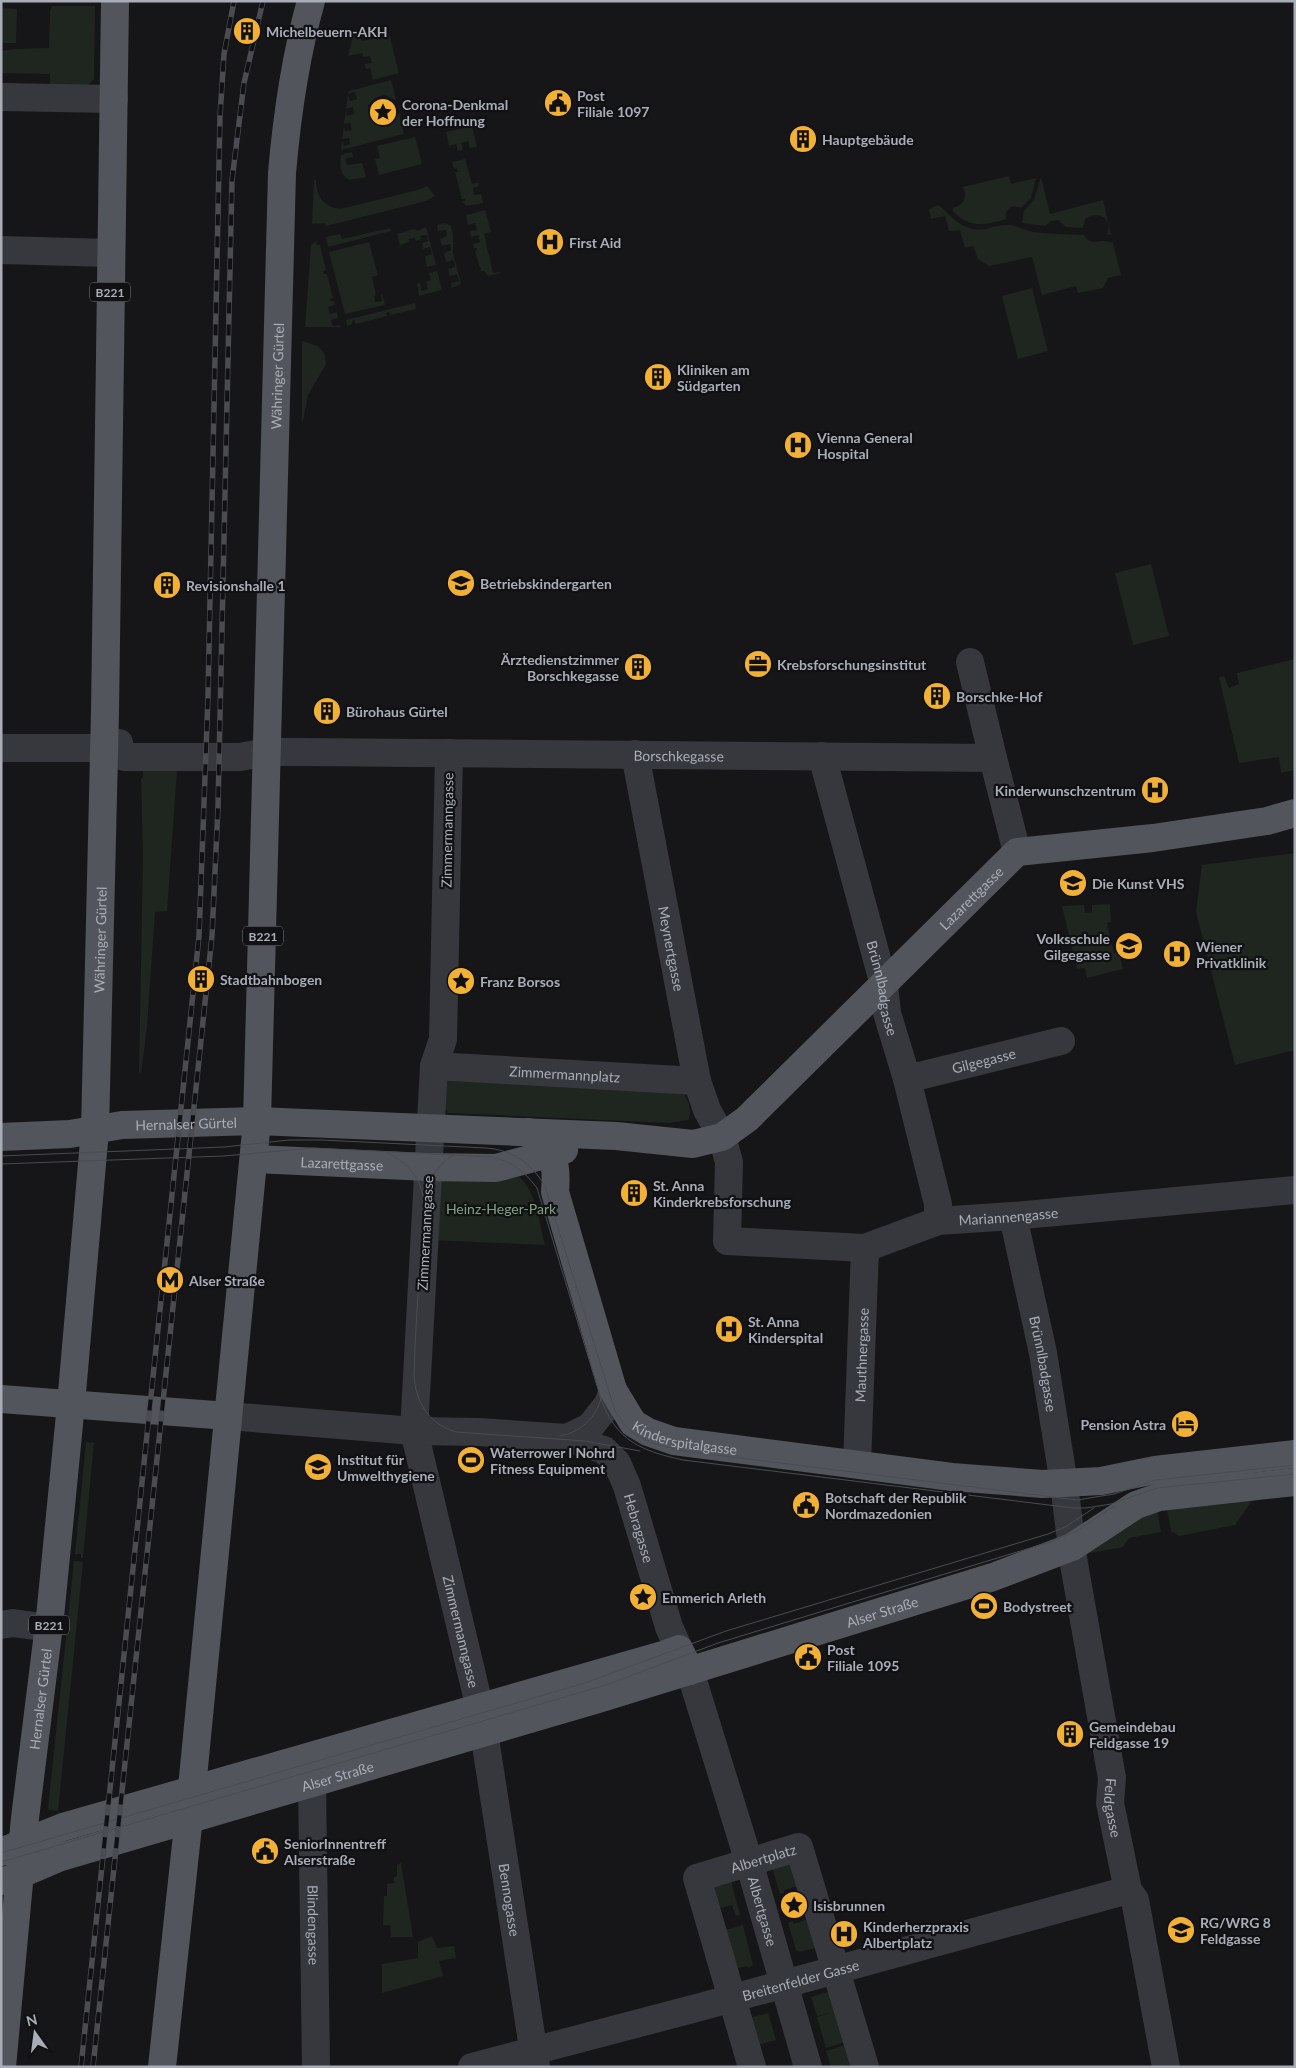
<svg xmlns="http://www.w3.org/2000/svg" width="1296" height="2068" font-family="Lato,sans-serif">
	<rect width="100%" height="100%" fill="#161618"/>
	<g fill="#1e261f">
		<path d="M52,6H95L94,79L84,89H50V74L1,73V51L16,49L49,48L50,11Z"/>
		<path d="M1,8L17,9L16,43H1Z"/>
		<path d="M387,25L399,73L373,80L370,68L366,69L365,64L372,63L370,56L363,57L362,53L348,56L354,33L359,32L362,41L380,37L377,28Z"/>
		<path d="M391,80L396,100L384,95L375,98L368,105L369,116L375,125H380L382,127L389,126L395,121L399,113L404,134L341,150L342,141L344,146L350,144L349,138L342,139L344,127L345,131L352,130L350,123L344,124L346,110L347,116L354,114L353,107L346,109L348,95L350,101L357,99L355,92L348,94L349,91Z"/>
		<path d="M472,126L477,147L470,148L468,141L461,143L463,150L458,151L456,144L449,146L446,132Z"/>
		<path d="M415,137L422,164L379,175L375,159L380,158L377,146Z"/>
		<path d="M352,152L353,157L345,159L347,165L362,163L366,177L349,180C339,174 340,165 341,155Z"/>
		<path d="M465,159L472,184L478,182L479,186L473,188L474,195L481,194L483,203L467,206L462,202L465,201V199H462L455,172H458L457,168L454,169L452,162Z"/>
		<path d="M1009,176L1011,184L1036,178L1031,198L1021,208L1015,206C1008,207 1005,212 1006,219C986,225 969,229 953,211V208C963,205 968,198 963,187Z"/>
		<path d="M1041,177L1050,214L1103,200L1111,235L1107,234C1114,218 1097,210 1085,219L1083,228L1066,227L1058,220L1051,221L1045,226L1022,223L1024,211L1034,199Z"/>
		<path d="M314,180H316C316,197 324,207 340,209L418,190L427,186L435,196L426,201L326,226L325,223L312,224Z"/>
		<path d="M938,205C949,212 955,224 969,228C983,233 993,225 1007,225C1016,225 1024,230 1033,232C1050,234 1067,234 1084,235C1090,245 1095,241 1104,241C1107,241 1110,242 1113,243L1121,275L1108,278L1103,288L1078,293L1076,286L1042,295L1032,257L989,266L978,259L973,246L965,248L960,230L949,231L945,216L931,219L929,209Z"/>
		<path d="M485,210L491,232L484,234L493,273L500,272L501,273L488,276L484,271H481L475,251L477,250V248H474L473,244L480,242L478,235L471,237L470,231L477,230L475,223L468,225L466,215Z"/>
		<path d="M445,223L451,226L453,235V253L461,284L452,288L451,283L459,281L457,274L450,276L448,269L455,267L454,260L446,262L444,253L451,250L450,244L442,246L440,239L447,236L446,230L438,231L437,225Z"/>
		<path d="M426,227L436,265L427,267L425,256L432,254L430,247L423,249L422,243L428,241L427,235L420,236L421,239L416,241L415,238L408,239L409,242L400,245L397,234L415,229L417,231Z"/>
		<path d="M390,228L391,231L328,247L326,237L340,234L342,239Z"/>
		<path d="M316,242L317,245H320L326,270L323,271L324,274H327L333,298L330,299L331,301H334L335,305L328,307L330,314L337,312L338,318L331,320L333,326L340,325L341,327H305L311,245Z"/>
		<path d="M369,242L378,275L372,277L376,295L374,296L375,302L382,301L381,294H382L385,305L345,314L329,252Z"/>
		<path d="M437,271L442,290L419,296L417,284L420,283L421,291L428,289L426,282L431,280L429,273Z"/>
		<path d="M1032,288L1048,351L1018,359L1002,296Z"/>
		<path d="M415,303L416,309L390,315L389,312L386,313L387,316L356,324L354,320L352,321V324L347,326L346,320Z"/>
		<path d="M302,341C316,345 326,347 326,364L308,395L303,421H302Z"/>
		<path d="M1151,564L1169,636L1133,645L1115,573Z"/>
		<path d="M1295,659V770L1281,773L1279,757L1239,763L1219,677L1224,676L1229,688L1239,684L1237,673Z"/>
		<path d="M143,770H177L167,911L155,912L147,1027L141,1073L139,1072L143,856L141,779L143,778Z"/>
		<path d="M1295,853V1050L1235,1065L1196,912L1202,865Z"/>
		<path d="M1110,904L1111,922L1107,923L1114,953L1119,952L1123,969L1087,978L1085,968L1077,969L1062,906L1084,905L1085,913L1092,912V905Z"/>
		<path d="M445,1080L683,1092C688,1102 693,1110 688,1120L670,1123L448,1113L443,1105Z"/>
		<path d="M514,1172C537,1190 538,1217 545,1245L431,1240L433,1199L442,1178Z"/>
		<path d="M86,1442L94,1443L83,1558H81V1554H75Z"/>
		<path d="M1253,1499L1235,1525L1179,1536L1171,1531L1166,1505Z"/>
		<path d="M1157,1508L1161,1532L1129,1538L1123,1547L1085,1554Z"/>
		<path d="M74,1561L83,1562L58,1811L49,1810L48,1808Z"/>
		<path d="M792,1858L798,1886L784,1890V1893L780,1894L771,1864Z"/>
		<path d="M401,1863L413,1937H391L390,1925H383L384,1896H387V1884L394,1883V1877L397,1876V1865Z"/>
		<path d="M730,1877L740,1915L736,1916L732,1905L718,1909L705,1883Z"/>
		<path d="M808,1919L820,1947L799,1952L796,1950L788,1923L793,1921L794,1924Z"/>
		<path d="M743,1925L753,1965L748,1968L747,1966L735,1969L719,1932Z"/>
		<path d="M432,1936L437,1948L454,1946L456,1958L439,1961L443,1976L382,1993V1964L418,1958V1942Z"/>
		<path d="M833,1990L848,2041L826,2048L817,2017L830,2013L817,2016L811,1997Z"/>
		<path d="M768,2013L776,2040L754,2046L746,2019Z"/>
		<path d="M848,2044L854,2063L842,2067H831L826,2051Z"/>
	</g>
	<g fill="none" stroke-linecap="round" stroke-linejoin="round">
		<g stroke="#37383d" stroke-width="28">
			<path d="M1,97L114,99"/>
			<path d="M1,250L111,253"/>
			<path d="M970,662L993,758"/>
			<path d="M1,748H103L119,743"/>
			<path id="s1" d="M103,748L124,757H240L266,752H301L993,758L1017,852"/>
			<path id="s2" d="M449,753L443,1039L434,1066L414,1431L481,1713L536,2067"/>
			<path id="s3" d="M635,754L697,1081L707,1110L722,1137L729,1162L727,1241L865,1248L938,1221L1013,1216L1295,1190"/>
			<path id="s4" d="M822,756L884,985L887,1013L907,1079L938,1204V1221"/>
			<path id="s5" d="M434,1066L697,1081"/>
			<path id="s6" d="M907,1079L1061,1041"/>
			<path id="s7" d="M1013,1216L1043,1353L1064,1484L1074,1564L1112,1778L1110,1803L1128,1890L1135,1900L1166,2067"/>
			<path d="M228,1416L414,1431L479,1432L567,1438L590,1427L608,1404L613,1390"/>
			<path id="s8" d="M567,1438L604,1450L617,1463L627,1486L669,1627L679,1649"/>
			<path id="s9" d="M857,1464L865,1248"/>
			<path d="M1,1625L13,1623L49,1628"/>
			<path id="s10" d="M690,1671L749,1862L808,2067"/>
			<path id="s11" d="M312,1783L316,2067"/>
			<path id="s12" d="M472,2067L704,2006L1128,1890"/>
			<path id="s13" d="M752,2067L697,1878L799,1847L865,2067"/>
		</g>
		<g stroke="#53555c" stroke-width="28">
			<path id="s14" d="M528,1132C552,1155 558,1156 555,1192L613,1390L633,1423L648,1432L674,1441L952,1477L1043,1484L1101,1481L1155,1470L1295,1454"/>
			<path id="s15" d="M1,1137L70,1134L122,1125L257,1121L616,1136L693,1144L722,1137L747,1119L1017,852L1153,838L1267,821L1295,813"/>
			<path id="s16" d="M254,1159L428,1167L496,1168L564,1150"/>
			<path d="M1,1399L228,1416"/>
			<path d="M1,1852L63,1827L663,1655L679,1649L690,1671"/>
			<path id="s17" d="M5,1881L61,1857L598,1699L993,1577L1072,1547L1136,1505L1159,1497L1295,1482"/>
			<path id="s18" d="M2,2067L25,1818L50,1617L71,1404L95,1130L105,712L115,1"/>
			<path id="s19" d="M162,2067L191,1798L257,1121L282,173C287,115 295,58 311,1"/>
		</g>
		<g stroke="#4a4c52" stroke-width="1">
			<path d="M387,1153C403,1160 415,1171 421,1188C428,1207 423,1233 421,1253C418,1294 415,1335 414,1376C416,1403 429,1424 456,1432L585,1441L640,1451"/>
			<path d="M1,1156L224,1147L289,1140H322L486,1148C513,1150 531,1163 545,1186L615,1411C631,1440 654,1444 684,1451L1077,1500L1114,1494L1156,1480L1295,1465"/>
			<path d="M1,1164L224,1156L313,1148L491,1157C512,1161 524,1171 537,1188L601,1399C616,1441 642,1451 683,1460L1073,1508H1086L1111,1504L1157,1488L1295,1474"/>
			<path d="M426,1198C428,1177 438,1165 455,1154"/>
			<path d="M560,1436C581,1432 596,1418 601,1398"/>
			<path d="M1,1853L585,1683L726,1631L1048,1534L1065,1527L1094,1508"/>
			<path d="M1,1862L568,1696L609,1684L718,1643L1050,1542L1077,1531L1114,1506"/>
		</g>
		<defs>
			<g id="rail">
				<path d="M81,2067L199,936L208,697L220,116L224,54L234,1"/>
				<path d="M93,2067L212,936L218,807L232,180L244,83L263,1"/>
			</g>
		</defs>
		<use href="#rail" stroke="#4a4c52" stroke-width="5.5"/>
		<use href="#rail" stroke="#111113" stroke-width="4" stroke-dasharray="11" stroke-linecap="butt"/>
	</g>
	<defs>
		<symbol id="building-disc" viewBox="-11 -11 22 22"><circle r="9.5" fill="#f2b134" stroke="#111113"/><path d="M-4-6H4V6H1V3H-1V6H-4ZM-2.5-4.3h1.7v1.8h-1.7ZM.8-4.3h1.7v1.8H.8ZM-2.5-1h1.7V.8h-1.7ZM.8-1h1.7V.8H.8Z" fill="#111"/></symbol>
		<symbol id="civic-disc" viewBox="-11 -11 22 22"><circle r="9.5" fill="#f2b134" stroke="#111113"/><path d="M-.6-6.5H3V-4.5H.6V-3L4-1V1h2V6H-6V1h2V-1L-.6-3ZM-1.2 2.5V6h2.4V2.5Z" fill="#111"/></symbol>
		<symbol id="sight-disc" viewBox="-11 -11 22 22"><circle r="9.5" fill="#f2b134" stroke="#111113"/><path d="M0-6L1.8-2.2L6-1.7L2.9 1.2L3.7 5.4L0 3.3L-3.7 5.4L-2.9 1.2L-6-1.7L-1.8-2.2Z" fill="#111"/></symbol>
		<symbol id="hospital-disc" viewBox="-11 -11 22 22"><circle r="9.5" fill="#f2b134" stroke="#111113"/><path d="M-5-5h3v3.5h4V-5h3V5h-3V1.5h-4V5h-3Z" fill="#111"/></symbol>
		<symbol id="school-disc" viewBox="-11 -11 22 22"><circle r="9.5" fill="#f2b134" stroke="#111113"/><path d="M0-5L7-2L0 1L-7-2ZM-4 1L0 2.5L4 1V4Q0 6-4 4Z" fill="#111"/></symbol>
		<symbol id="office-disc" viewBox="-11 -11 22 22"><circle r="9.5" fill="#f2b134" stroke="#111113"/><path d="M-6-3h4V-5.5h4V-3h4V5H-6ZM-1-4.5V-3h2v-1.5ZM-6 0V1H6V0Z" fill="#111"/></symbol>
		<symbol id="university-disc" viewBox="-11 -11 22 22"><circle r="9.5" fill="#f2b134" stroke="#111113"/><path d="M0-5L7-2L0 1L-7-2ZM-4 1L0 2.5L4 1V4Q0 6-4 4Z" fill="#111"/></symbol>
		<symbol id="metro-disc" viewBox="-11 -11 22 22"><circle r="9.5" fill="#f2b134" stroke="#111113"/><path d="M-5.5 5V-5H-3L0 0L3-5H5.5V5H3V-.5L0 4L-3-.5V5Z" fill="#111"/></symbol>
		<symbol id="hotel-disc" viewBox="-11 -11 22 22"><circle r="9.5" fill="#f2b134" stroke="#111113"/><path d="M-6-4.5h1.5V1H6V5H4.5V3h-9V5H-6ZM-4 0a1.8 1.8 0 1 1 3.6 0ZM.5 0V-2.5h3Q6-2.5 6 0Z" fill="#111"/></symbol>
		<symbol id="stadium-disc" viewBox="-11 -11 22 22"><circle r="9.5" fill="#f2b134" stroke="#111113"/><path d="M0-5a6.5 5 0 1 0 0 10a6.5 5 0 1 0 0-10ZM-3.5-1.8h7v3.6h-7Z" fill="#111"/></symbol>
	</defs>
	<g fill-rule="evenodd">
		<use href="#building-disc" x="231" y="15" width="32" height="32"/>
		<use href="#civic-disc" x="542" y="87" width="32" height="32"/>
		<use href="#sight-disc" x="367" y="96" width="32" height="32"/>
		<use href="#building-disc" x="787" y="123" width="32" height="32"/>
		<use href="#hospital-disc" x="534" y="226" width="32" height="32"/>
		<use href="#building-disc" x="642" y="361" width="32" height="32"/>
		<use href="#hospital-disc" x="782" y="429" width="32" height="32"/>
		<use href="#school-disc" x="445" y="567" width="32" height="32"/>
		<use href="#building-disc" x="151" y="569" width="32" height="32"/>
		<use href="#office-disc" x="742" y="648" width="32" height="32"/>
		<use href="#building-disc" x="622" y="651" width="32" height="32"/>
		<use href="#building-disc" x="921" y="680" width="32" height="32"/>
		<use href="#building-disc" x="311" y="695" width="32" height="32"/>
		<use href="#hospital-disc" x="1139" y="774" width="32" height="32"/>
		<use href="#university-disc" x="1057" y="867" width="32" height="32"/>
		<use href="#school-disc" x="1113" y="930" width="32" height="32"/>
		<use href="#hospital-disc" x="1161" y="938" width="32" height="32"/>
		<use href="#building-disc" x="185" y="963" width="32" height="32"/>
		<use href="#sight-disc" x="445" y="965" width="32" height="32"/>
		<use href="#building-disc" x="618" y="1177" width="32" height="32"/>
		<use href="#metro-disc" x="154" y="1264" width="32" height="32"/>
		<use href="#hospital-disc" x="713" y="1313" width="32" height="32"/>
		<use href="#hotel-disc" x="1169" y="1408" width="32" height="32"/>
		<use href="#stadium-disc" x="455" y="1444" width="32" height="32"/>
		<use href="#university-disc" x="302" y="1451" width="32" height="32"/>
		<use href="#civic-disc" x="790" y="1489" width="32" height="32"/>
		<use href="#sight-disc" x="627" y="1581" width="32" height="32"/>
		<use href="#stadium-disc" x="968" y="1590" width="32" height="32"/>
		<use href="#civic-disc" x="792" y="1641" width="32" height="32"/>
		<use href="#building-disc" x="1054" y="1718" width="32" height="32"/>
		<use href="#civic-disc" x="249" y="1835" width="32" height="32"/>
		<use href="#sight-disc" x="778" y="1889" width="32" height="32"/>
		<use href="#school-disc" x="1165" y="1914" width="32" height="32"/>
		<use href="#hospital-disc" x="828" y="1918" width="32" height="32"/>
	</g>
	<g text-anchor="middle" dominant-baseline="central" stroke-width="4.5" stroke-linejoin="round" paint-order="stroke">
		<g fill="#111113" stroke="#7b7e86" stroke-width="1">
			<rect x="90" y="282.5" width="40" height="19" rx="4"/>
			<rect x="243" y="926.5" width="40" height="19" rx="4"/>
			<rect x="29" y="1615.5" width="40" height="19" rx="4"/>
		</g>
		<g font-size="12" font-weight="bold" fill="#a8adb8">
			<text x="110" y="292">B221</text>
			<text x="263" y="936">B221</text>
			<text x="49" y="1625">B221</text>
		</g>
		<g font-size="14" font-weight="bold" fill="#a8adb8" stroke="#111113" text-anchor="start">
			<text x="266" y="31">Michelbeuern-AKH</text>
			<text x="577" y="95">Post<tspan x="577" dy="16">Filiale 1097</tspan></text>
			<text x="402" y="104">Corona-Denkmal<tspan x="402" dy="16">der Hoffnung</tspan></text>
			<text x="822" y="139">Hauptgebäude</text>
			<text x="569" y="242">First Aid</text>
			<text x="677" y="369">Kliniken am<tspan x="677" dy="16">Südgarten</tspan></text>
			<text x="817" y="437">Vienna General<tspan x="817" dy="16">Hospital</tspan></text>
			<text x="480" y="583">Betriebskindergarten</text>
			<text x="186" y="585">Revisionshalle 1</text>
			<text x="619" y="659" text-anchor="end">Ärztedienstzimmer<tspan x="619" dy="16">Borschkegasse</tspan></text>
			<text x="777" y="664">Krebsforschungsinstitut</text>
			<text x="956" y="696">Borschke-Hof</text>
			<text x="346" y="711">Bürohaus Gürtel</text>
			<text x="1136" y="790" text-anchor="end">Kinderwunschzentrum</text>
			<text x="1092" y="883">Die Kunst VHS</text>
			<text x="1110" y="938" text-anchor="end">Volksschule<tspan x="1110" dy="16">Gilgegasse</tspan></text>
			<text x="1196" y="946">Wiener<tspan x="1196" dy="16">Privatklinik</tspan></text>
			<text x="220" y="979">Stadtbahnbogen</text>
			<text x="480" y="981">Franz Borsos</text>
			<text x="653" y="1185">St. Anna<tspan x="653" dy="16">Kinderkrebsforschung</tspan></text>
			<text x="189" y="1280">Alser Straße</text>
			<text x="748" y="1321">St. Anna<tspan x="748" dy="16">Kinderspital</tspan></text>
			<text x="1166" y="1424" text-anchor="end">Pension Astra</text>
			<text x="490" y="1452">Waterrower l Nohrd<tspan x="490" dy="16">Fitness Equipment</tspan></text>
			<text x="337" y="1459">Institut für<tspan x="337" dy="16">Umwelthygiene</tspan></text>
			<text x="825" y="1497">Botschaft der Republik<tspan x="825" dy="16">Nordmazedonien</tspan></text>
			<text x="662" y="1597">Emmerich Arleth</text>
			<text x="1003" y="1606">Bodystreet</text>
			<text x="827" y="1649">Post<tspan x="827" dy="16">Filiale 1095</tspan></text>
			<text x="1089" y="1726">Gemeindebau<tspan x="1089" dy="16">Feldgasse 19</tspan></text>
			<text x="284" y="1843">SeniorInnentreff<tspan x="284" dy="16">Alserstraße</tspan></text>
			<text x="813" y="1905">Isisbrunnen</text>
			<text x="1200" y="1922">RG/WRG 8<tspan x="1200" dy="16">Feldgasse</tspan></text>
			<text x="863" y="1926">Kinderherzpraxis<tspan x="863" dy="16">Albertplatz</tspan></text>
		</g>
		<g font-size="14" fill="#a8adb8" stroke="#111113">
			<text stroke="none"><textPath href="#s19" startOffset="1696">Währinger Gürtel</textPath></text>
			<text stroke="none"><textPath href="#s1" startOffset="578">Borschkegasse</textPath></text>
			<text transform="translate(447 830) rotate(-89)">Zimmermanngasse</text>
			<text stroke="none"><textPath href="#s15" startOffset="1069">Lazarettgasse</textPath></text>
			<text stroke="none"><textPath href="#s18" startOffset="1132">Währinger Gürtel</textPath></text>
			<text stroke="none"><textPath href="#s3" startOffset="198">Meynertgasse</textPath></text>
			<text stroke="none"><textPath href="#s4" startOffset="240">Brünnlbadgasse</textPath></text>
			<text stroke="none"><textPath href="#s6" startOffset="79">Gilgegasse</textPath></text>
			<text stroke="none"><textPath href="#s5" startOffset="131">Zimmermannplatz</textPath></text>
			<text stroke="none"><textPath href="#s15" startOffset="186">Hernalser Gürtel</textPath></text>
			<text stroke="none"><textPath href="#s16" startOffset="88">Lazarettgasse</textPath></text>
			<text stroke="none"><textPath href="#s3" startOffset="786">Mariannengasse</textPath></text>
			<text transform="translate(425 1233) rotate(-87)">Zimmermanngasse</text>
			<text stroke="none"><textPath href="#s9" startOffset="109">Mauthnergasse</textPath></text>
			<text stroke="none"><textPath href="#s7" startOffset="151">Brünnlbadgasse</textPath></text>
			<text stroke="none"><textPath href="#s14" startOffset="370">Kinderspitalgasse</textPath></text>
			<text stroke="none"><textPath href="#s8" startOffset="126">Hebragasse</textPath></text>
			<text stroke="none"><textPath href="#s17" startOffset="918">Alser Straße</textPath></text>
			<text stroke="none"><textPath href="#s2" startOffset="886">Zimmermanngasse</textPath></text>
			<text stroke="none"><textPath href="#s18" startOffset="370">Hernalser Gürtel</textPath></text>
			<text stroke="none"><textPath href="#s17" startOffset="349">Alser Straße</textPath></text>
			<text stroke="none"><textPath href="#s7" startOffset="601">Feldgasse</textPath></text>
			<text stroke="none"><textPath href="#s13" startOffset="266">Albertplatz</textPath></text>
			<text stroke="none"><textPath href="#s2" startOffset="1159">Bennogasse</textPath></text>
			<text stroke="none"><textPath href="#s10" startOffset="251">Albertgasse</textPath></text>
			<text stroke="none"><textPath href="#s11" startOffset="142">Blindengasse</textPath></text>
			<text stroke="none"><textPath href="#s12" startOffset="340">Breitenfelder Gasse</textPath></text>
		</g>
		<g font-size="14" fill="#7fa381" stroke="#111113">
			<text x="501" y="1208">Heinz-Heger-Park</text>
		</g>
	</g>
	<rect width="1296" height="2068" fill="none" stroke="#a8adb8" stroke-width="5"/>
	<g transform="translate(35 2033) rotate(346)" stroke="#111113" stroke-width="4" paint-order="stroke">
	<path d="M0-4L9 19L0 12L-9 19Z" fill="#a8adb8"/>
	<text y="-8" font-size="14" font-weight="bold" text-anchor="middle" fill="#a8adb8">N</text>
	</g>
</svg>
